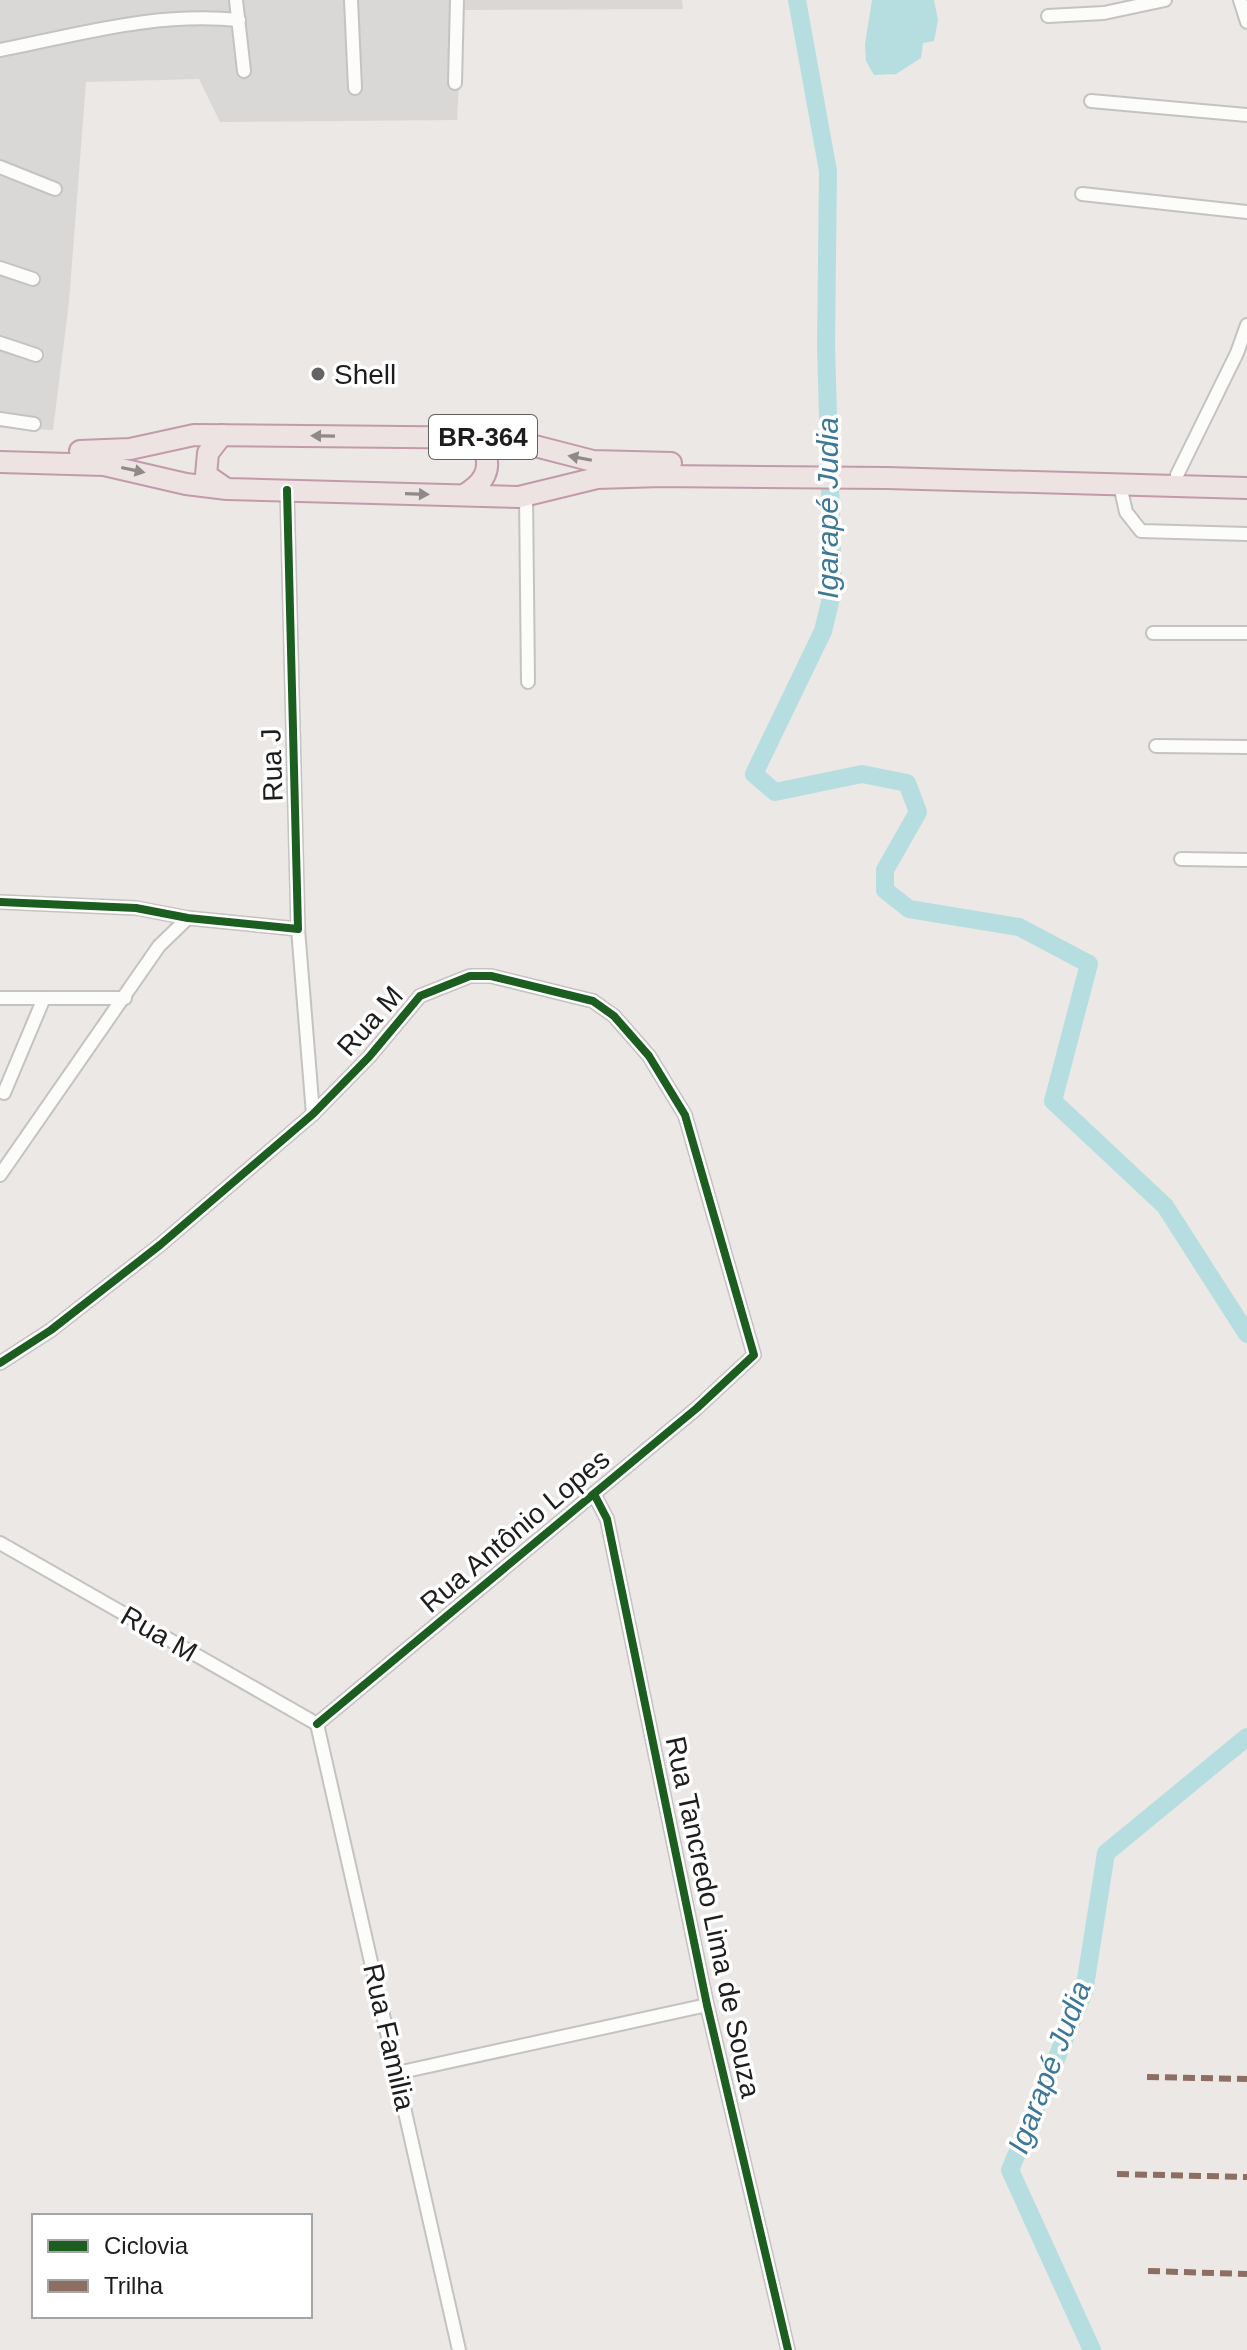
<svg xmlns="http://www.w3.org/2000/svg" width="1247" height="2350" font-family="Helvetica,sans-serif">
	<rect width="100%" height="100%" fill="#ebe8e5"/>
	<path fill="#dad8d7" d="M0,0H682L683,9L463,10L457,120L220,122L199,79L86,82L69,302L53,430L0,428Z"/>
	<path fill="#b6dee0" d="M872,0H934L938,20L934,41L923,43L921,58L896,74L874,75L866,61L865,44Z"/>
	<g fill="none" stroke-linecap="round" stroke-linejoin="round">
		<g stroke="#b6dee0" stroke-width="18">
			<path d="M797,0L828,171L826,346L833,590L823,631L754,774L775,792L862,774L907,783L918,812L885,870V890L909,909L1019,927L1089,964L1053,1101L1165,1206L1247,1334"/>
			<path d="M1092,2350L1010,2170L1084,1992L1106,1853L1247,1737"/>
		</g>
		<defs>
			<g id="minor">
				<path d="M236,0L244,71"/>
				<path d="M351,0L355,88"/>
				<path d="M1240,0L1247,22"/>
				<path d="M1048,16L1104,13L1165,0"/>
				<path d="M0,50C82,34 153,12 239,20"/>
				<path d="M455,83L457,0"/>
				<path d="M1091,101L1247,115"/>
				<path d="M0,167L55,189"/>
				<path d="M1082,194L1247,212"/>
				<path d="M0,268L33,279"/>
				<path d="M0,343L36,355"/>
				<path d="M0,419L34,424"/>
				<path d="M1177,475L1237,353L1247,325"/>
				<path d="M1120,485L1126,512L1141,531L1247,534"/>
				<path d="M526,495L528,682"/>
				<path d="M1153,633H1247"/>
				<path d="M1156,746L1247,747"/>
				<path d="M1181,859L1247,860"/>
				<path d="M0,902L136,908L188,918L298,929L287,490"/>
				<path d="M298,929L313,1114"/>
				<path d="M0,998H125"/>
				<path d="M4,1093L44,998"/>
				<path d="M0,1175L159,946L188,918"/>
				<path d="M0,1363L51,1330L160,1245L313,1114L369,1057L420,996L470,976H491L593,1001L614,1016L649,1056L685,1115L754,1355L697,1408L317,1724"/>
				<path d="M594,1494L607,1519L707,2005L788,2350"/>
				<path d="M0,1543L317,1724"/>
				<path d="M317,1724L459,2350"/>
				<path d="M397,2073L707,2005"/>
			</g>
			<g id="trunk">
				<path d="M222,435L208,453L206,475L225,488"/>
				<path d="M80,451L130,449L194,435L504,438L593,461L671,463"/>
				<path d="M0,462L104,465L186,484L227,489L519,497L597,478L661,476L887,478L1247,488"/>
				<path d="M464,495C481,485 492,472 485,452L468,437"/>
			</g>
		</defs>
		<use href="#minor" stroke="#c4c3c1" stroke-width="16"/>
		<use href="#trunk" stroke="#c29aac" stroke-width="24"/>
		<use href="#minor" stroke="#fcfcfb" stroke-width="12"/>
		<use href="#trunk" stroke="#ede3e2" stroke-width="20"/>
		<g stroke="#8d6e63" stroke-width="6" stroke-dasharray="12 6" stroke-linecap="butt">
			<path d="M1147,2077L1247,2079"/>
			<path d="M1117,2174L1247,2177"/>
			<path d="M1148,2271L1247,2274"/>
		</g>
		<defs>
			<g id="cycleway">
				<path d="M0,902L136,908L188,918L298,929L287,490"/>
				<path d="M0,1363L51,1330L160,1245L313,1114L369,1057L420,996L470,976H491L593,1001L614,1016L649,1056L685,1115L754,1355L697,1408L317,1724"/>
				<path d="M594,1494L607,1519L707,2005L788,2350"/>
			</g>
		</defs>
		<use href="#cycleway" stroke="#fff" stroke-width="13"/>
		<use href="#cycleway" stroke="#1b5e20" stroke-width="8"/>
	</g>
	<defs><path id="oneway-solid" d="M-6-.8H1V-3.2L6.5 0L1 3.2V.8H-6Z" transform="scale(2)"/></defs>
	<g fill="#8f8a89">
		<use href="#oneway-solid" transform="translate(323 436) rotate(-179)"/>
		<use href="#oneway-solid" transform="translate(580 458) rotate(-169)"/>
		<use href="#oneway-solid" transform="translate(133 470) rotate(12)"/>
		<use href="#oneway-solid" transform="translate(417 494) rotate(2)"/>
	</g>
	<circle fill="#656463" stroke="#fff" stroke-width="3" cx="318" cy="374" r="8"/>
	<g text-anchor="middle" dominant-baseline="central" stroke-width="7" stroke-linejoin="round" paint-order="stroke">
		<rect fill="#fff" stroke="#616161" stroke-width="2" x="429" y="415" width="108" height="44" rx="6"/>
		<g font-size="26" font-weight="bold" fill="#1d1d1d">
			<text x="483" y="437">BR-364</text>
		</g>
		<g font-size="28" fill="#1d1d1d" stroke="#fff" text-anchor="start">
			<text x="334" y="374">Shell</text>
		</g>
		<g font-size="28" fill="#1d1d1d" stroke="#fff">
			<text transform="translate(272 765) rotate(-92)">Rua J</text>
			<text transform="translate(370 1021) rotate(-48)">Rua M</text>
			<text transform="translate(515 1531) rotate(-40)">Rua Antônio Lopes</text>
			<text transform="translate(159 1634) rotate(30)">Rua M</text>
			<text transform="translate(713 1917) rotate(78)">Rua Tancredo Lima de Souza</text>
			<text transform="translate(389 2037) rotate(77)">Rua Familia</text>
		</g>
		<g font-size="30" font-style="italic" fill="#3d7898" stroke="#fff">
			<text transform="translate(827 508) rotate(-90)">Igarapé Judia</text>
			<text transform="translate(1049 2067) rotate(-69)">Igarapé Judia</text>
		</g>
	</g>
	<rect x="32" y="2214" width="280" height="104" fill="#ffffff" stroke="#a5a5a5" stroke-width="2"/>
	<rect x="48" y="2240" width="40" height="12" fill="#1b5e20" stroke="#a5a5a5" stroke-width="2"/>
	<text x="104" y="2254" font-size="24" fill="#1d1d1d">Ciclovia</text>
	<rect x="48" y="2280" width="40" height="12" fill="#8d6e63" stroke="#a5a5a5" stroke-width="2"/>
	<text x="104" y="2294" font-size="24" fill="#1d1d1d">Trilha</text>
</svg>
